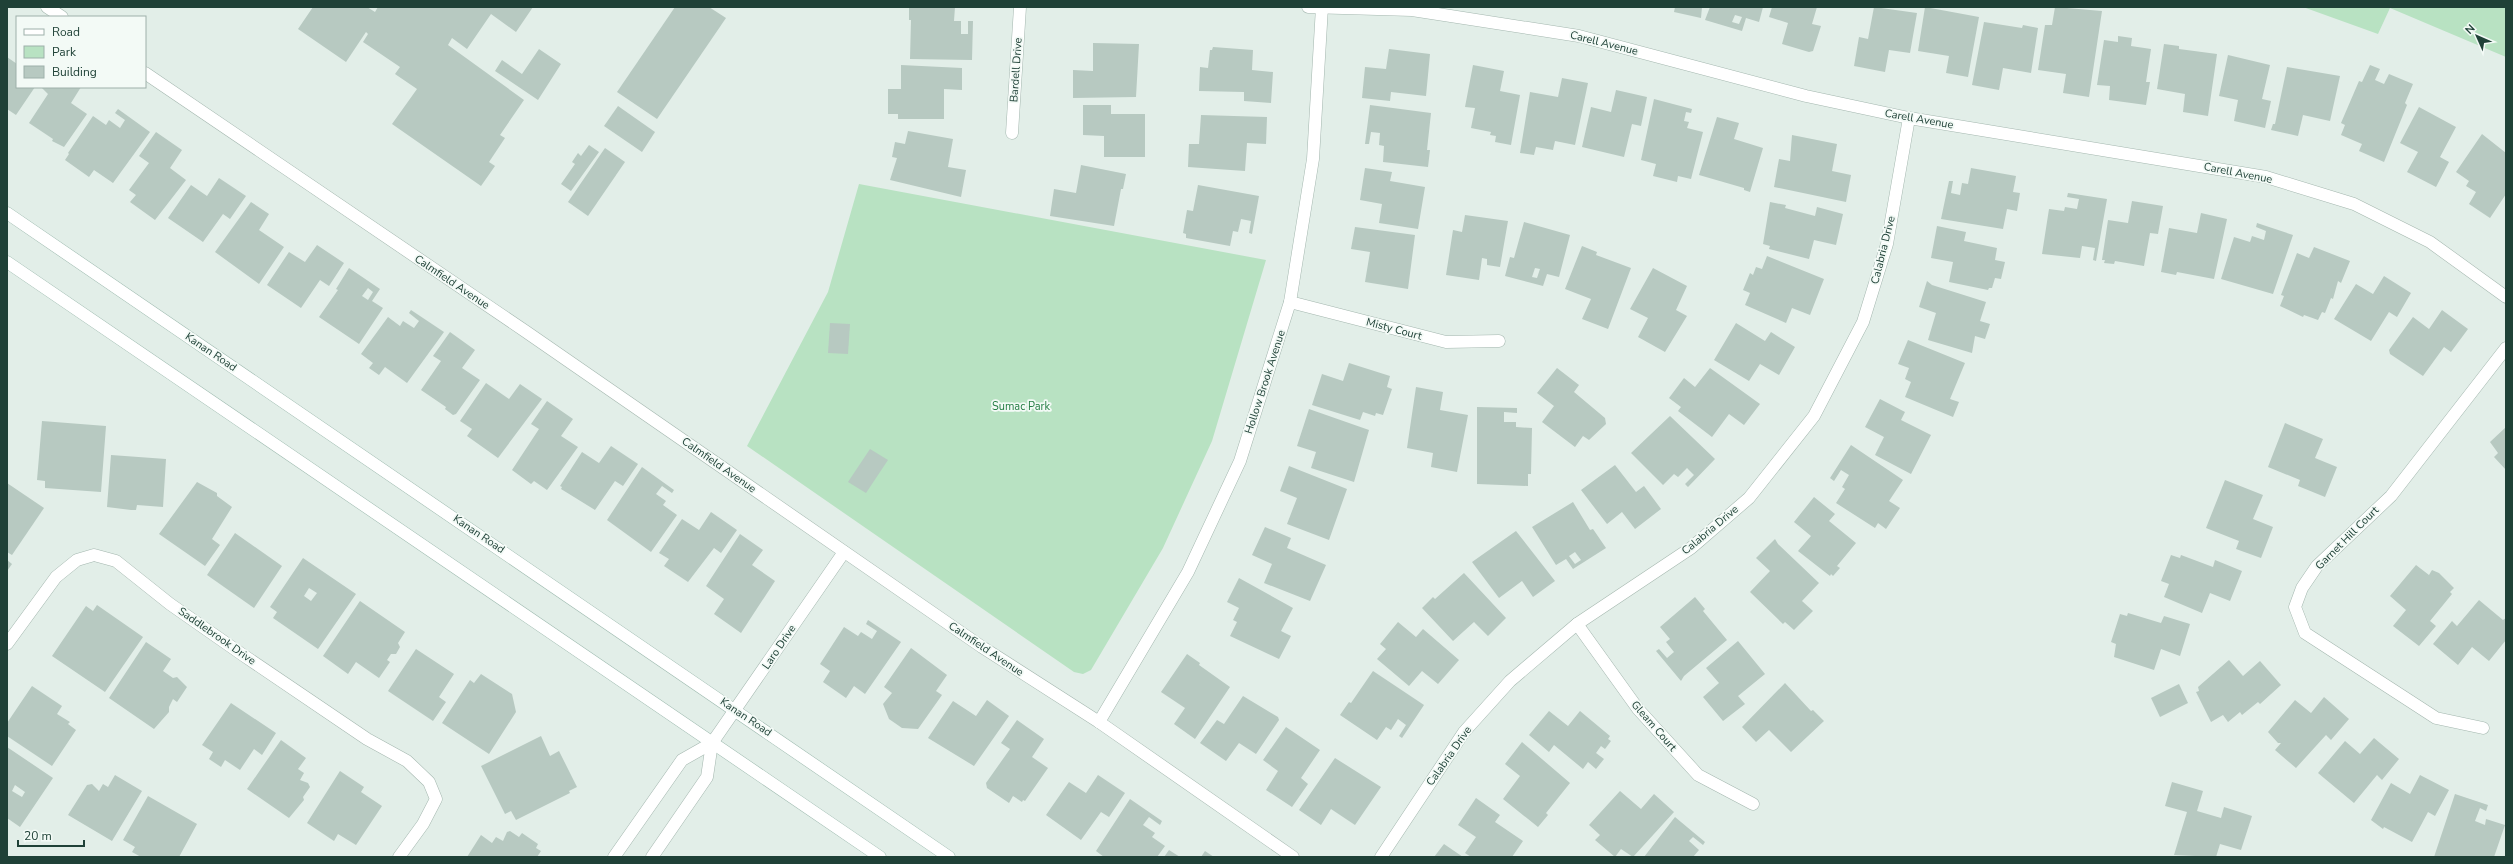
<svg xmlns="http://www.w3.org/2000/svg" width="2513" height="864" font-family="'Nunito Sans',sans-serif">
	<rect width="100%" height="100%" fill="#e2eee8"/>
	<g fill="#b8e2c2">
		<path d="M2303,7H2506V57L2390,8L2378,34Z"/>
		<path d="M859,184L1266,260L1212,441L1163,548L1091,670L1083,674L1074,672L747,446L828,292Z"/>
	</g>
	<g fill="#b7c9c1" fill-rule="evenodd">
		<path d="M313,7H367L375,12L378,7H533L516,32L491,14L467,49L452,38L448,45L524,100L500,135L505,138L489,162L495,166L481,186L392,124L417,89L395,74L400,67L363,42L368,34L366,32L346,62L298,29Z"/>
		<path d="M675,7H709L726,18L657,119L617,92Z"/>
		<path d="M909,7H955L954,21H961V34H968V21H973L972,60L910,59L911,20H909Z"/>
		<path d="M1675,7H1702L1701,18L1674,12Z"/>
		<path d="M1710,7H1763L1759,22L1746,18L1742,31L1705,20ZM1735,15L1742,17L1739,24L1732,22Z"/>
		<path d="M1772,7H1817L1812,24L1821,26L1813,51L1809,52L1782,44L1788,23L1769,17Z"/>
		<path d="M1874,7L1917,13L1910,53L1889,50L1885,72L1854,66L1859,37L1868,39Z"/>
		<path d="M1925,7L1979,17L1968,77L1946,73L1949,56L1918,51Z"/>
		<path d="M2055,7L2102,11L2089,97L2063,93L2066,74L2038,70L2045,25H2052Z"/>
		<path d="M1984,22L2022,28L2023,25L2038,28L2031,73L2003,68L1999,90L1972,85Z"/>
		<path d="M2118,36L2132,38L2131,46L2151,49L2146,82H2150L2146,105L2109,100L2110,86L2097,85L2104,40L2118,42Z"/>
		<path d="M1093,43L1139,44L1136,97L1073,98V70L1093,71Z"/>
		<path d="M2164,44L2179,46V49L2217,54L2208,116L2183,112L2185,94L2157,89Z"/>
		<path d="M1213,47L1253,50L1252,70L1273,72L1271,103L1244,101V92L1199,91L1200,67L1208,68L1210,50H1212Z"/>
		<path d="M539,49L561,64L538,100L495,71L502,60L522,74Z"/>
		<path d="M1389,49L1430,54L1426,96L1391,92L1390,101L1362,98L1365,67L1386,69Z"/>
		<path d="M2228,55L2270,65L2262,99L2271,101L2265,128L2234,121L2238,100L2219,96Z"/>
		<path d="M7,57L17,64V87H35L16,115L7,109Z"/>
		<path d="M901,65L962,68V90L944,89V119H898V114H888V89H901Z"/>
		<path d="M1473,65L1504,71L1500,91L1520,95L1511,145L1495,142L1496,136L1490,135L1491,132L1471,128L1475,108L1465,107Z"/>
		<path d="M2370,65L2380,69L2375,80L2384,84L2389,74L2413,84L2405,103L2407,105L2384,162L2359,151L2362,144L2341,135L2345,125L2341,123L2359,81L2362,82Z"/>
		<path d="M2287,67L2340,76L2330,121L2303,115L2298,136L2271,130L2273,124H2275Z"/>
		<path d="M1562,78L1588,83L1575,145L1555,141L1553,150L1536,147L1534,155L1520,153L1530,92L1558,97Z"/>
		<path d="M41,87H81L71,103L87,114L64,147L52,141L53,139L29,123L48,94Z"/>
		<path d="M1616,90L1647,97L1641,126L1632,124L1624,157L1582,147L1591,107L1611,112Z"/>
		<path d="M1654,99L1692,109L1691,113L1686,112L1684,121L1689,122L1687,128L1703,132L1691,179L1678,176L1677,182L1653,176L1656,164L1641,160Z"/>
		<path d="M1083,105H1111V114H1145V157H1104V136L1083,135Z"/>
		<path d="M1370,105L1431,113L1427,150H1430L1428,167L1383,162L1384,146L1379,145L1380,133L1371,132L1369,144H1365Z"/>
		<path d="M618,106L655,132L642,152L604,126Z"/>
		<path d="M2419,107L2456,127L2440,157L2449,162L2436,187L2407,172L2418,152L2400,143Z"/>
		<path d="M118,109L150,132L113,183L94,170L89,177L65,160L69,154L68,153L93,116L106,125L109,120L120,128L125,120L115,113Z"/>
		<path d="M1201,115L1267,117L1266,144L1247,143L1245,171L1188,167L1189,144H1199Z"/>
		<path d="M1717,117L1739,123L1734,139L1763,148L1750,192L1744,190V188L1699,175Z"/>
		<path d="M908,131L953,139L948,167L966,170L961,197L890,180L897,158L892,157L895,142L905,144Z"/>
		<path d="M156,132L182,150L170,168L186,180L155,220L130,202L136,195L129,190L149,163L139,156Z"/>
		<path d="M2482,134L2506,153V194L2490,218L2469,204L2476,192L2466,186L2469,181L2456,172Z"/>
		<path d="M1792,135L1837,144L1832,171L1851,175L1846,202L1774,187L1779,159L1790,161Z"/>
		<path d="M589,145L599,152L571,191L561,184L575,164L572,162L578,153L581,156Z"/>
		<path d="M605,148L625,162L588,216L568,202Z"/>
		<path d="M1081,165L1126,174L1123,189H1121L1114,226L1050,216L1054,189L1076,193Z"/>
		<path d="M1365,168L1392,172L1390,181L1425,187L1418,229L1379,223L1382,204L1360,200Z"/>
		<path d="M1971,168L2016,176L2013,192L2020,193L2017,211L2007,209L2003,229L1941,219L1949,181H1953L1951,193L1960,195L1962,183L1968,184Z"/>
		<path d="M219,178L246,196L230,219L223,214L203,242L168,218L191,185L207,196Z"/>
		<path d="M1198,185L1259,196L1252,234L1249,233L1251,221L1241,219L1238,232L1233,231L1230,246L1186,238V234L1183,233L1187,210L1193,211Z"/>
		<path d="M2068,193L2107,199L2096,261L2093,260L2095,248L2082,246L2080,258L2042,254L2049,209L2064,211L2065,207L2077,209L2079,199L2067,197Z"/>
		<path d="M2132,201L2163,206L2158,234L2150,233L2144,266L2115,261L2114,264L2104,263L2105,260H2102L2108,220L2128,223Z"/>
		<path d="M251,202L269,214L259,230L284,247L259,284L215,252Z"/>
		<path d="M1770,202L1786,205L1785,208L1815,216L1817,207L1843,214L1836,245L1814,240L1809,259L1769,249L1770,246L1763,244Z"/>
		<path d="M2201,213L2227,219L2214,279L2177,272L2176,275L2161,272L2169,228L2197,233Z"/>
		<path d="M1465,215L1508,221L1500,267L1487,265V259L1482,258L1479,280L1446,275L1453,230L1462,232Z"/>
		<path d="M1524,222L1570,235L1559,277L1547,274L1543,286L1505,276L1510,257L1514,258ZM1535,268L1540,269L1537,278L1532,277Z"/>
		<path d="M2257,223L2293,235L2273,294L2221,279L2234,237L2250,242L2252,236L2264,240L2266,231L2256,227Z"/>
		<path d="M1937,226L1966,232L1964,241L1997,248L1995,260L2005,262L2001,279L1995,278L1992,288H1989L1988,290L1949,282L1953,262L1931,258Z"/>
		<path d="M1355,227L1415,235L1408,289L1365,282L1370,252L1351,249Z"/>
		<path d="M317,245L344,263L329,286L320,280L301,308L267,285L289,252L305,262Z"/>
		<path d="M1582,246L1597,252L1596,255L1631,268L1608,329L1582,319L1591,299L1565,289Z"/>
		<path d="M2314,247L2350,261L2341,283L2338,281L2333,299L2331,298L2325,313L2322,312L2318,320L2304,315L2303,317L2280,306L2284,296L2281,295L2297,253L2309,258Z"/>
		<path d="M1767,256L1824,279L1810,315L1792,308L1786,323L1745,305L1750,293L1743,290L1750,273L1753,275L1756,267L1762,269Z"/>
		<path d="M349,268L380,289L372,301L383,308L359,344L319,317L338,290L336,289ZM368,288L373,292L368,300L362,296Z"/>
		<path d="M1653,268L1687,286L1676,310L1687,316L1665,352L1638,337L1648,318L1630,309Z"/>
		<path d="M2384,276L2411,293L2397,317L2389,312L2371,341L2334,319L2356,284L2373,294Z"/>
		<path d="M1927,281L1932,285L1986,302L1980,321L1990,324L1985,339L1975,336L1972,353L1928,340L1936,313L1919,307Z"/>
		<path d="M411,310L444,332L407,383L385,367L379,375L369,368L373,363L361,354L388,317L400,326L403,321L414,328L419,321L409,313Z"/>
		<path d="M2442,310L2468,329L2451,352L2444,347L2423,376L2390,354L2389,350L2413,317L2429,329Z"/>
		<path d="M830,323L850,324L848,354L828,353Z"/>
		<path d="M1736,323L1765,341L1771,332L1795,347L1779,375L1760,364L1749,381L1714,360Z"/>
		<path d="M450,332L475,350L462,368L480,380L456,414L453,415L445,409L446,407L421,390L441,361L433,356Z"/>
		<path d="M1908,340L1965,363L1950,399L1959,402L1953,417L1905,397L1911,382L1905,379L1909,368L1898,364Z"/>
		<path d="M1349,363L1390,376L1387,387L1392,389L1383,415L1376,413L1375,416L1363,412L1360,420L1312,405L1322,374L1343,381Z"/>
		<path d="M1557,368L1579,385L1574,392L1605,418L1606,424L1589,440L1583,436L1575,447L1542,422L1554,406L1537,393Z"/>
		<path d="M1710,368L1760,404L1744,425L1729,414L1712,437L1678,411L1681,407L1669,398L1684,378L1695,387Z"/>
		<path d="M486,383L509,399L520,384L542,399L498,458L467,436L472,429L460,421Z"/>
		<path d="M1416,387L1443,392L1440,410L1468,415L1457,472L1431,467L1433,453L1407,448Z"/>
		<path d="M1880,399L1905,412L1901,420L1931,435L1911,474L1875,455L1884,437L1865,427Z"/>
		<path d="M547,401L573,419L561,436L578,447L547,490L534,481L531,484L512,470L539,429L531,424Z"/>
		<path d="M1477,407L1517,408V413L1504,412V422H1516V427L1532,428L1531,474H1528V486L1477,484Z"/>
		<path d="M1309,409L1369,430L1354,482L1311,468L1316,452L1297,446Z"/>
		<path d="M1670,416L1715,459L1688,487L1685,484L1694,475L1687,468L1678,477L1674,474L1663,485L1631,453Z"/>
		<path d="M42,421L106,426L101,492L45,488V481L37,480Z"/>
		<path d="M2285,423L2323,439L2315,458L2337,467L2325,497L2298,486L2300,480L2268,467Z"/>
		<path d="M2506,427V470L2494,457L2498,453L2490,442Z"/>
		<path d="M1851,445L1903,480L1889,501L1900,508L1886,529L1878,523L1875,528L1836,503L1845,489L1842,487L1849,475L1841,470L1834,481L1830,478Z"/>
		<path d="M611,446L638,464L623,486L615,481L595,510L561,489L562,487L560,486L582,452L599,463Z"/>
		<path d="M870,449L888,460L866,493L848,482Z"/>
		<path d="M111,455L166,459L163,507L137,505L136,510H131L107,507Z"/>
		<path d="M1615,465L1636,492L1644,486L1661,509L1635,529L1622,512L1607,524L1581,490Z"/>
		<path d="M1289,466L1347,489L1329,540L1287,524L1297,498L1280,491Z"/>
		<path d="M642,467L674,490L672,493L662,486L656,494L666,501L663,505L677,515L651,552L607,520Z"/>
		<path d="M2225,480L2263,495L2253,519L2273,527L2261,558L2236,549L2239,541L2206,528Z"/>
		<path d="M197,482L217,493V496L232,507L212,539L220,545L205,566L159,534Z"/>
		<path d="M7,483L44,508L12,555L7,552Z"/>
		<path d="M1814,497L1835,514L1829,521L1856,543L1837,566L1840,568L1833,576L1831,574L1830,576L1798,551L1811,536L1794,522Z"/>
		<path d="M1573,502L1590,530L1593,529L1606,548L1573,569L1566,559L1556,565L1532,527ZM1575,552L1581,560L1575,564L1569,556Z"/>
		<path d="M711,512L737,530L721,553L714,548L688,582L664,566L669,559L659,553L682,519L699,530Z"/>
		<path d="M1265,527L1291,538L1287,548L1326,565L1310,601L1264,583L1272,564L1252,555Z"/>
		<path d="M1516,531L1555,581L1533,597L1522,581L1499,598L1472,562Z"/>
		<path d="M235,533L282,566L254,608L207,575Z"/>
		<path d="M740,534L763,550L752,565L775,581L741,633L714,614L724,599L706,586Z"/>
		<path d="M1775,539L1778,544L1819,583L1802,601L1813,611L1794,630L1785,622L1783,624L1750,592L1770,571L1756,558Z"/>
		<path d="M2171,555L2180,558L2181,555L2213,567L2215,560L2242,571L2230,601L2210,593L2202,613L2164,597L2169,584L2161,581Z"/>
		<path d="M303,558L356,594L318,649L273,618L277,612L270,607ZM309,588L317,593L311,601L304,596Z"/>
		<path d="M7,560L12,564L7,571Z"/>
		<path d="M2416,565L2429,575L2432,570L2439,573L2454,588L2450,592L2452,594L2430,621L2436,626L2419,646L2393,626L2406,610L2390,596Z"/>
		<path d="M1464,573L1506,618L1488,636L1474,622L1453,641L1422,608L1433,597L1435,599Z"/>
		<path d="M1239,578L1293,608L1281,631L1291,636L1279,659L1230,636L1237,622L1233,620L1239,608L1227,602Z"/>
		<path d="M1695,597L1705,609L1703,611L1727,640L1684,676L1681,681L1656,651L1659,649L1667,658L1674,652L1666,642L1670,639L1660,627Z"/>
		<path d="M2479,600L2503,620L2506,618V640L2489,661L2472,647L2458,665L2433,644L2452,621L2457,626Z"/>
		<path d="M360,601L405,632L398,643L400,647L396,654H391L387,660L390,662L379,678L356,662L348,674L323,656Z"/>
		<path d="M97,605L143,637L105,692L52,656L86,606L93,611Z"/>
		<path d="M2128,613L2161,623L2164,616L2190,624L2180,656L2161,649L2154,670L2114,657L2116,644L2111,642L2120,614L2127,616Z"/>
		<path d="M868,620L901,642L865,694L854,686L846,698L823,682L830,671L820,664L844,627L858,636L861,632L872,639L877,631L866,624Z"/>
		<path d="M1398,622L1416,637L1423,629L1459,660L1438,684L1422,671L1409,686L1377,659L1386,649L1380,644Z"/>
		<path d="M1738,641L1765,674L1738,696L1745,704L1723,721L1703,697L1719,683L1706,668Z"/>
		<path d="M146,642L171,659L163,671L173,678L177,677L187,687L177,702L173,699L169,707V712L154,729L109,698Z"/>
		<path d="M911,648L947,675L936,691L942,695L918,729L902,728L889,719L883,704L892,693L884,687Z"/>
		<path d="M416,649L454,674L439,697L446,702L433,721L388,691Z"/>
		<path d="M1187,654L1200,663L1199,665L1230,687L1195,739L1174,724L1185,708L1161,692Z"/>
		<path d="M2229,660L2243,676L2260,661L2281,685L2260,704L2258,702L2242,715L2240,712L2228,722L2223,715L2211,722L2196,692L2199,691L2198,687Z"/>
		<path d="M1373,671L1424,705L1402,738L1399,736L1406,725L1398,719L1391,730L1386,727L1377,740L1340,715L1349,702L1351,703Z"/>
		<path d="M481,674L512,694L516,712L489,754L442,723L470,680L474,683Z"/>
		<path d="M1785,683L1811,711L1813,710L1824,721L1791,752L1769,730L1756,742L1742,727Z"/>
		<path d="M2179,684L2188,703L2160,717L2151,698Z"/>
		<path d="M32,686L62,706L57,714L70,722L68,724L76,730L52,766L7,736V723Z"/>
		<path d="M1243,696L1278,717L1279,720L1256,754L1239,743L1226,761L1200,743L1217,720L1224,724Z"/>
		<path d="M2324,697L2349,719L2331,740L2326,735L2296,768L2275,750L2281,743H2278L2268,732L2295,700L2311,713Z"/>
		<path d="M987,700L1009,716L974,766L928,738L953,701L976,716Z"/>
		<path d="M231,703L276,733L262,755L254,749L240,770L225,760L221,767L209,759L213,752L202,745Z"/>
		<path d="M1549,711L1568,726L1580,711L1610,736L1608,739L1611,741L1605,749L1601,746L1596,753L1604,759L1596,769L1588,762L1583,769L1554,745L1549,752L1529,735Z"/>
		<path d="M1017,720L1044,739L1032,757L1048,768L1025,801L1023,800L1022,802L1013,796L1009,803L987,788L986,783L1010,749L1001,743Z"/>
		<path d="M1286,727L1320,750L1301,778L1308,784L1292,807L1266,790L1278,771L1263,760Z"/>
		<path d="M541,736L550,756L559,751L577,787L569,791L570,793L516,820L511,811L505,814L481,766Z"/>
		<path d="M2374,738L2399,759L2382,780L2377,775L2354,803L2318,773L2345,741L2360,754Z"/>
		<path d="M281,740L306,758L298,769L304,773L300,780L308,783L310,787L303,797L304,800L289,818L247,789Z"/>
		<path d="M1522,742L1570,783L1546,813L1548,815L1538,827L1503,799L1520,776L1505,764Z"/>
		<path d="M7,747L53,778L20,827L7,818ZM15,785L25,792L22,797L12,791Z"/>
		<path d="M1335,758L1381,787L1355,825L1331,809L1321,825L1299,810Z"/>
		<path d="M340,771L364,787L361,792L382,806L356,845L338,834L334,841L307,823Z"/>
		<path d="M115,775L142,791L112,841L68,815L87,785L92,784L99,791L103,784L108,787Z"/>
		<path d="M1098,775L1125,793L1109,817L1101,812L1081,840L1046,815L1069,782L1086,793Z"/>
		<path d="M2420,775L2449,790L2435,816L2428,812L2412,842L2384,827L2383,829L2371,820L2391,783L2410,794Z"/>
		<path d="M2172,782L2203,791L2197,811L2221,818L2224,807L2252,816L2241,850L2220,844L2216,857L2174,855L2187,812L2165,806Z"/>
		<path d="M1620,791L1641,809L1654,794L1674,812L1633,857L1621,849L1615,857L1595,840L1600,835L1589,825Z"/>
		<path d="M2455,794L2488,805L2486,811L2480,808L2475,821L2485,825L2486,819L2505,825L2494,857H2434Z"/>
		<path d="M148,796L197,824L179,857H141L132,852L135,847L123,840Z"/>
		<path d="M1476,798L1500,815L1495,822L1523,841L1512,857H1471L1465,853L1476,837L1458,825Z"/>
		<path d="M1130,799L1162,821L1160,825L1149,817L1143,825L1155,833L1152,837L1165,846L1157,857H1104L1096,851Z"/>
		<path d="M1675,817L1705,842L1703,845L1693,837L1689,841L1699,850L1693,857H1644Z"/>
		<path d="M510,831L519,837L522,833L538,844L536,848L541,851L537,857H467L481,835L492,843L496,837L503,841L507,832Z"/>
		<path d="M1444,844L1463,857H1434Z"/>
		<path d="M1169,850L1180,857H1164Z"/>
		<path d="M1205,851L1214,857H1201Z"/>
	</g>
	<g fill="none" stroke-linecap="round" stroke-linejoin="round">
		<defs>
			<g id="street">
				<path d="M47,7L62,17"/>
				<path d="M1308,7L1412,10L1579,36L1806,96L1909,118L2266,177L2354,204L2430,242L2506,297"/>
				<path d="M145,73L525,331L982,647L1099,722L1293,857"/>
				<path d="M1012,133L1020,7"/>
				<path d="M1290,302L1446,342L1499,341"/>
				<path d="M1577,624L1638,709L1698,775L1753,804"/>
				<path d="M7,644L56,577L77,560L94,555L116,561L170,604L243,655L367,739L407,761L429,782L436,799L423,824L399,857"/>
				<path d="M1099,722L1188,572L1240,461L1290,302L1313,159L1322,7"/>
				<path d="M2483,728L2436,718L2305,633L2295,607L2302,588L2317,566L2391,496L2506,348"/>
				<path d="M614,857L682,760L712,743L844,552"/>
				<path d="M652,857L707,777L712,743"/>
				<path d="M1381,857L1464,732L1510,681L1577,624L1691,548L1749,498L1814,416L1863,322L1887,244L1909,118"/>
			</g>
			<g id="secondary">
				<path d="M7,213L949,857"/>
				<path d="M7,262L880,857"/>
			</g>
		</defs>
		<use href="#street" stroke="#a4b7af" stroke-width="13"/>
		<use href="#secondary" stroke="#9fbbb0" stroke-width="13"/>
		<use href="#street" stroke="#fff" stroke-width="12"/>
		<use href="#secondary" stroke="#fff" stroke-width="12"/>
	</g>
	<g text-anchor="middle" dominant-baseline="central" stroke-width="3.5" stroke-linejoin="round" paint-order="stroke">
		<g font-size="11" fill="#1f4137" stroke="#f3faf6">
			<text transform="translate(1604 43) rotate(14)">Carell Avenue</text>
			<text transform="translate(1016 70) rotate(-86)">Bardell Drive</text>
			<text transform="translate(1919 119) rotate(10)">Carell Avenue</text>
			<text transform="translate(2238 173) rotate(11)">Carell Avenue</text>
			<text transform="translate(1883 250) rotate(-76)">Calabria Drive</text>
			<text transform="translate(452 282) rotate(34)">Calmfield Avenue</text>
			<text transform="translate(1394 329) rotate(15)">Misty Court</text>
			<text transform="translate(211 352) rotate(34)">Kanan Road</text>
			<text transform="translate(1265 382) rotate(-72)">Hollow Brook Avenue</text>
			<text transform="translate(719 465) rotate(35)">Calmfield Avenue</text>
			<text transform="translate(1710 530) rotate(-40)">Calabria Drive</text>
			<text transform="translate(479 534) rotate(34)">Kanan Road</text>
			<text transform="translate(2347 538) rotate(-45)">Garnet Hill Court</text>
			<text transform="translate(217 636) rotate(35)">Saddlebrook Drive</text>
			<text transform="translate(779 647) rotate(-56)">Laro Drive</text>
			<text transform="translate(986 649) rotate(34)">Calmfield Avenue</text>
			<text transform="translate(746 717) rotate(34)">Kanan Road</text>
			<text transform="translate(1654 726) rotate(49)">Gleam Court</text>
			<text transform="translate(1449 756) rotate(-55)">Calabria Drive</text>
		</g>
		<g font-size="11" fill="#247d43" stroke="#f3faf6">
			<text x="1021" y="406">Sumac Park</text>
		</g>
	</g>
	<rect width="2513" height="864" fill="none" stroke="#1f4137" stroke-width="16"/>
	<rect x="16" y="16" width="130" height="72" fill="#f3faf6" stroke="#9eb0aa"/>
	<rect x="24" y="29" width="20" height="6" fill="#ffffff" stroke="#9eb0aa"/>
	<text x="52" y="36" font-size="12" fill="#1f4137">Road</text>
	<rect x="24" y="46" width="20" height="12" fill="#b8e2c2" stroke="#9eb0aa"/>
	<text x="52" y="56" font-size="12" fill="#1f4137">Park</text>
	<rect x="24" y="66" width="20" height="12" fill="#b7c9c1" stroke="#9eb0aa"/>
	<text x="52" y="76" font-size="12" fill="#1f4137">Building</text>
	<g transform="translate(2477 36) rotate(315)" stroke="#f3faf6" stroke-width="3" paint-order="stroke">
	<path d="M0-3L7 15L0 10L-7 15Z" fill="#1f4137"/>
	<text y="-6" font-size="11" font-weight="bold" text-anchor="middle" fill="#1f4137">N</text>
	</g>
	<path d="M18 840v6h66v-6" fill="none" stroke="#1f4137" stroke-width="2"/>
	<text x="24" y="840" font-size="12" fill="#1f4137" stroke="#f3faf6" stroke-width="3" paint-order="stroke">20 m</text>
</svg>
